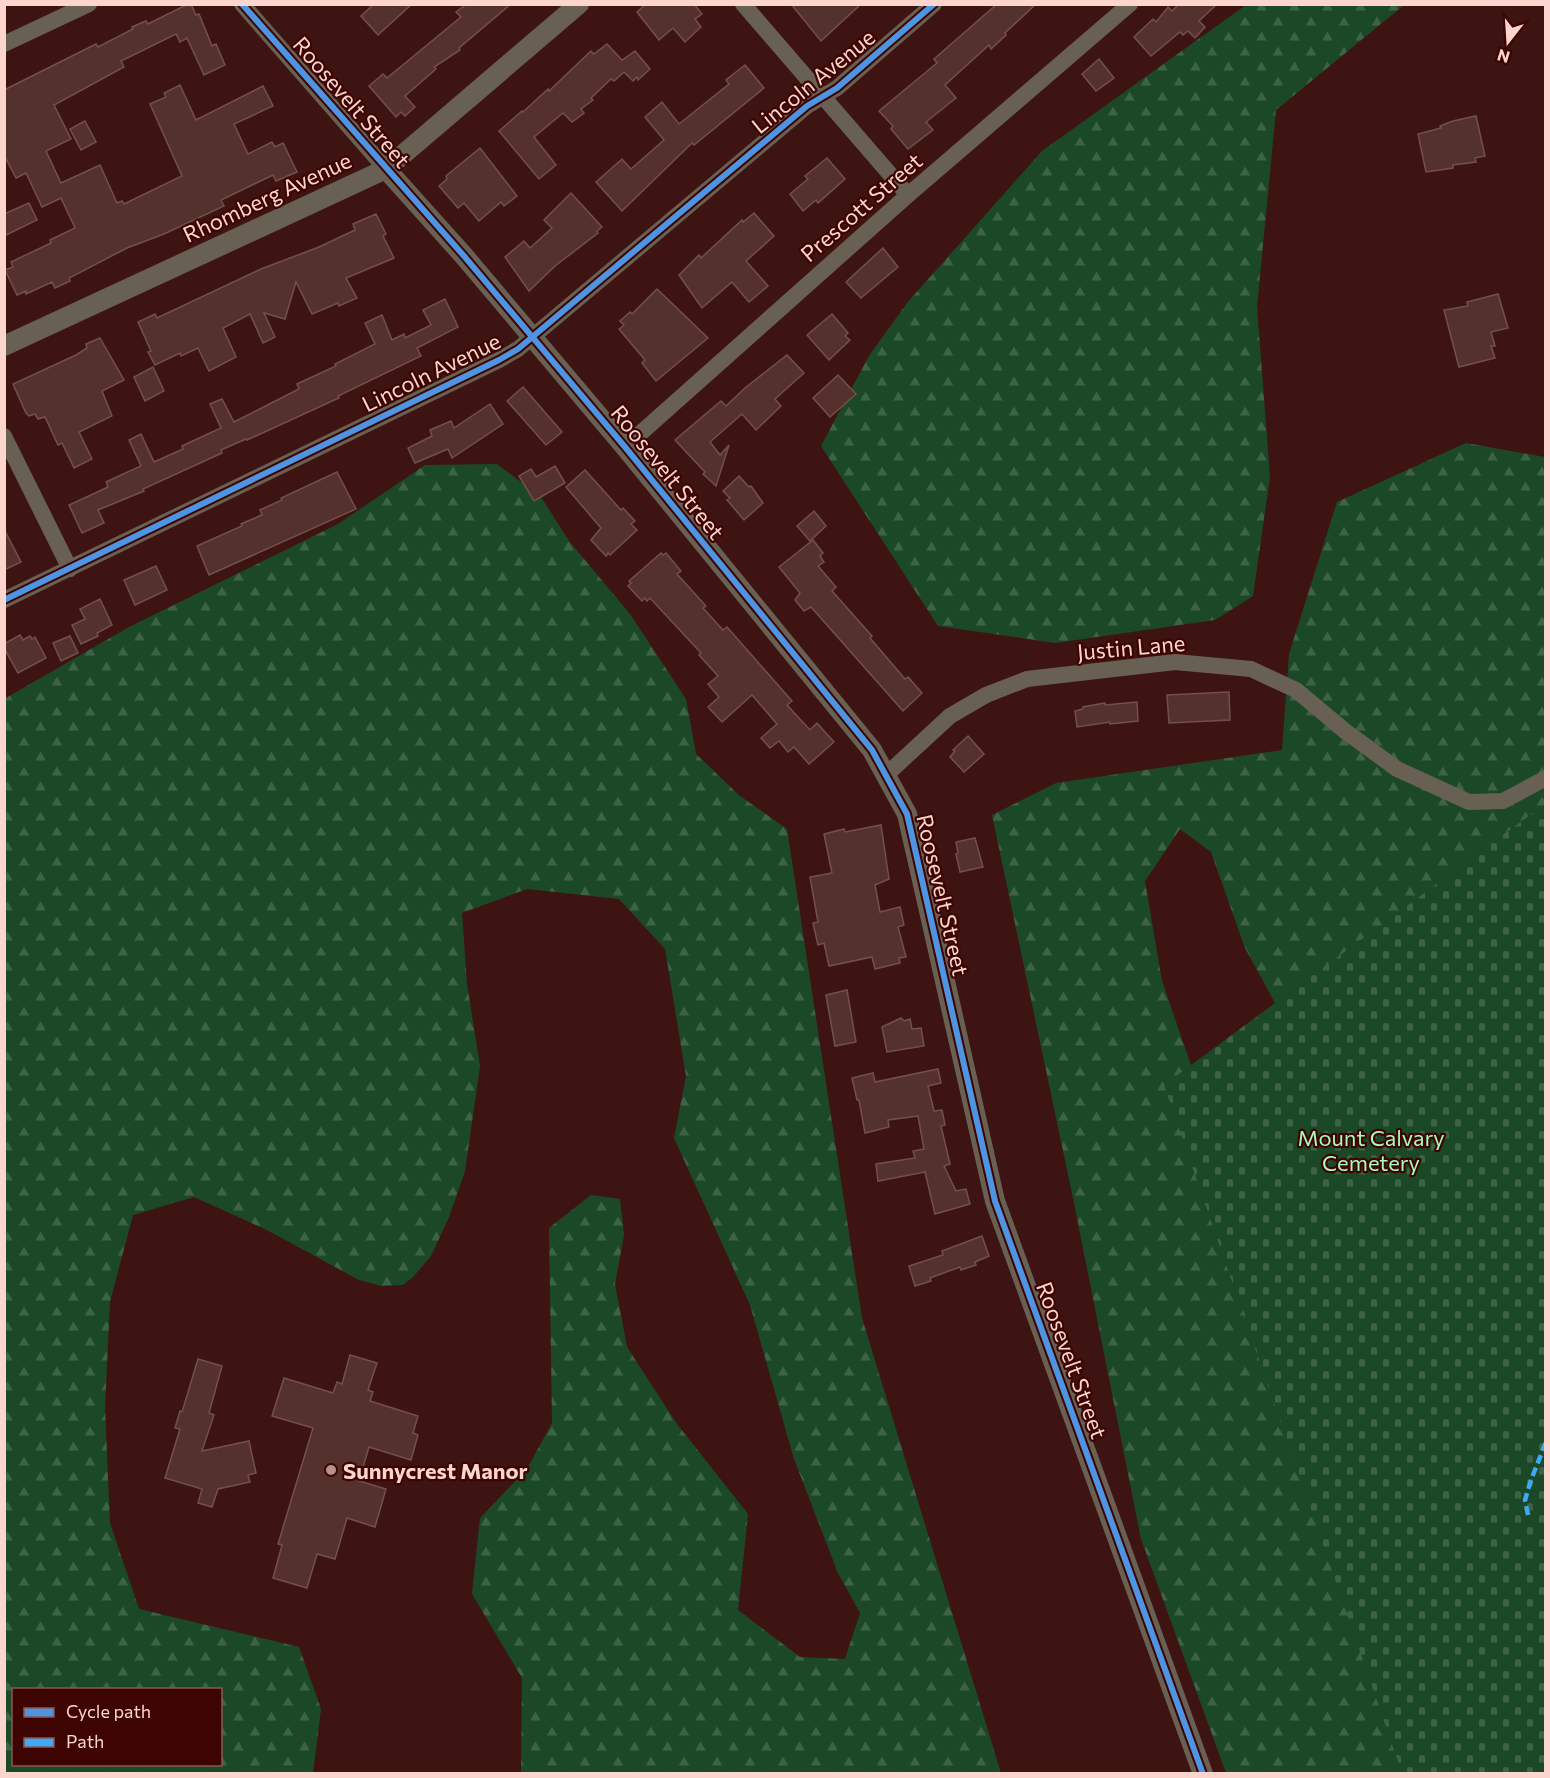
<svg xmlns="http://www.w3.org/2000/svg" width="1550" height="1778" font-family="Commissioner,sans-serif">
	<defs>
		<pattern id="forest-firs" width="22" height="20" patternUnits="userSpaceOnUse" patternTransform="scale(1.5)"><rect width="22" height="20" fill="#1b4928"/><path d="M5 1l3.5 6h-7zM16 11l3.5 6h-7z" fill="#3d6246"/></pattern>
		<pattern id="cemetery-stones" width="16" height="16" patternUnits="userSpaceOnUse" patternTransform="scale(1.5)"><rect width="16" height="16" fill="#1b4928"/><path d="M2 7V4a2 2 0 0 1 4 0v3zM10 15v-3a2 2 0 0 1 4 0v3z" fill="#3d6246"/></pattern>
	</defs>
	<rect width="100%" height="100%" fill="#3e1412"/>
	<g fill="url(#forest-firs)" fill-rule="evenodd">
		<path d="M1246,5H1404L1276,110L1257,307L1270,477L1253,596L1215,620L1055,643L938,626L821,446L869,356L907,303L1042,151Z"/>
		<path d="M1466,443L1545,457V1319L1323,1091L1245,948L1211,852L1180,829L1145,881L1162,981L1435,1773H1226L1141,1539L1073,1198L992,815L1056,783L1282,750L1289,654L1337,502Z"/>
		<path d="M497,464L541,497L569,541L630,614L686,699L696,754L740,796L787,829L862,1318L1001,1773H518L521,1772L522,1678L472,1594L480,1518L527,1469L552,1423L549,1228L591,1195L620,1199L624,1235L615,1284L627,1347L677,1424L748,1514L738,1610L800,1657L845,1659L860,1613L838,1573L794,1459L750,1305L674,1138L686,1076L665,949L619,899L527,889L462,913L467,984L480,1066L465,1171L449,1217L431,1256L413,1277L403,1285L382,1286L359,1280L269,1231L194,1197L133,1215L110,1302L105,1407L110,1523L139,1609L299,1647L321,1709L313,1773H5L4,699L129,627L338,524L425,465ZM14,1690H220V1764H14Z"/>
	</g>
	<path fill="url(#cemetery-stones)" d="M1545,804V1773H1402L1164,1085Z"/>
	<g fill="#55312e" stroke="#73504c" stroke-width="1.5">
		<path d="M188,4H191L196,15L199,14L212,46L216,44L225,65L204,75L187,38L180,42L176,34L121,61L124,67L54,105L71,139L46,151L61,183L100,165L117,203L122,201L124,204L182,176L150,104L166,97L164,93L180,85L196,120L263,86L273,106L234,124L248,154L272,142L275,147L283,143L297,172L276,181L273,175L221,200L224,206L164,234L127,248L69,278L70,281L55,288L52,282L26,294V291L17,295L5,270L13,267L11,262L51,243L50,240L75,228L61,198L42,207L26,173L16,178L4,155V90L96,44L98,47L133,29L132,27L146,21L148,24Z"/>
		<path d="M374,4H412L378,35L361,16Z"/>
		<path d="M467,4H511L459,48L460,50L434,67L436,69L405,96L415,107L405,116L401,112L396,117L369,86L383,74L387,78L461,17L456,12Z"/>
		<path d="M646,4H694L702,14L695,19L701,27L685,42L673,28L659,40L637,12Z"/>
		<path d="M791,4H861L821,41Z"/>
		<path d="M997,4H1036L1005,33L1006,35L991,49L989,45L945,85L956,98L926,122L933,130L908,149L891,129L893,126L879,111L937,63L934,59Z"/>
		<path d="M1179,4H1217L1199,21L1205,27L1195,38L1188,31L1183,35L1180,32L1151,56L1134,37L1153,19L1156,22L1168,7L1172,11Z"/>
		<path d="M607,44L622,60L635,51L650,69L638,80L637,77L633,81L624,72L614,81L611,79L591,98L593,100L581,109L584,113L572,122L563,113L534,137L556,165L539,179L499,131L522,111L523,112L548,89L549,91L591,51L594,54Z"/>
		<path d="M1099,59L1114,78L1096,91L1082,74Z"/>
		<path d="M745,65L764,88L694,145L692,143L622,211L596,182L622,159L631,169L664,140L645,117L662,102L679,124L729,84L726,80Z"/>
		<path d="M1476,116L1485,156L1475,158L1476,162L1453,165V168L1426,172L1418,134L1441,128L1440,126L1453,121Z"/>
		<path d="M85,121L96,142L81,150L70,129Z"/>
		<path d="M480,148L517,196L504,206L501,202L479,221L464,203L458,208L439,186L447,179L446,176Z"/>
		<path d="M827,158L845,179L818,203L816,200L803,211L790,194L808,179L805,176Z"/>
		<path d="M571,193L602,227L597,231L598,233L555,266L529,291L505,257L524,241L530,248L552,228L544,220Z"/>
		<path d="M29,203L37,220L4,236V214Z"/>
		<path d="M754,213L774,236L746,261L768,286L749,302L732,282L702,308L679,275L699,255L701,258L742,220L743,222Z"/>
		<path d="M376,214L386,234L383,236L394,258L346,278L357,298L339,306L338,303L312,314L296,282L285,319L264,313L275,337L263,343L250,314L223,328L236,357L209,371L198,348L181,356L180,353L155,365L148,352L151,351L138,322L155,314L157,318L261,269L319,247L355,230L353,224Z"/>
		<path d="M883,248L898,267L861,298L846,282Z"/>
		<path d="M657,289L708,338L656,381L642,363L645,360L619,329L624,325L620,321L630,312L632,314Z"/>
		<path d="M1498,294L1508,328L1491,332L1495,346H1491L1495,358L1459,367L1444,310L1468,306L1467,302Z"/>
		<path d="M445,299L458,327L417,348L421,356L338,396L339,398L247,440L246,439L221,450L222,453L143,489L144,491L98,510L104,523L82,533L69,505L108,487L106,482L141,466L129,440L141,434L154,462L183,449L182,446L221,428L210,404L222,399L234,422L299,389L297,384L336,366L335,364L375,344L365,323L382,315L392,340L404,334L405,338L431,325L423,310Z"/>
		<path d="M832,314L848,333L845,336L850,340L829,360L807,335Z"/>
		<path d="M100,338L124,380L102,391L112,416L79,432L92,459L74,468L62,443L58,445L45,417L38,419L35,414L29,416L26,413L13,384L76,355L87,348L86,344Z"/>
		<path d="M787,355L804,373L775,399L781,406L756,430L742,414L710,442L720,455L729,445L716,486L703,474L705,472L675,440L721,401L726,406L745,388Z"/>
		<path d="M153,367L164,391L145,401L134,377Z"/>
		<path d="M838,375L856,394L830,417L813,398Z"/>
		<path d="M523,387L562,432L546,445L507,401Z"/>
		<path d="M490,404L503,424L452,458L448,449L415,463L408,448L432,436L430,430L451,421L454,428Z"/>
		<path d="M555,466L565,483L534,501L519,476L531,469L536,477Z"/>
		<path d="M585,470L621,510L623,508L635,521L631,524L637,530L610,555L608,553L606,556L591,540L601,528L566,487Z"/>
		<path d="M337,472L356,509L209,575L197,546L242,526L241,524L262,515L260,510L282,500L281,498Z"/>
		<path d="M739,476L749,487L751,486L763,503L744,520L727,500L730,498L723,491Z"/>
		<path d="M814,511L826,526L810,541L797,526Z"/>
		<path d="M4,529L21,562L4,570Z"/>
		<path d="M813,540L823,553L820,556L824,562L818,566L836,587L832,591L872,636L870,638L905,679L908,677L922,693L903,711L811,607L804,611L795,600L800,593L779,567Z"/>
		<path d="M661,553L663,555L666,553L681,571L677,574L706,606L703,608L723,630L727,627L792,701L787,705L810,730L817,723L834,742L809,764L794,747L788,752L779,741L770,748L761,738L777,724L752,695L722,722L708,707L719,697L708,684L718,676L699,655L701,653L650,598L647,601L645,598L642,601L628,586L631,583L629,581Z"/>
		<path d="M156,566L167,590L135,605L124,580Z"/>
		<path d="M100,599L112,625L97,633L98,636L81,644L72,625L85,619L80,609Z"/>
		<path d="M20,635L23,640L30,636L32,639L35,637L46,658L18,673L4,648V644Z"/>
		<path d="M70,636L78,653L61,661L53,643Z"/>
		<path d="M1229,692L1230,720L1169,723L1167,695Z"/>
		<path d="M1137,702L1138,721L1110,724V722L1077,727L1075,711L1083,709V707L1105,703V705Z"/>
		<path d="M968,736L984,754L964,772L950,757L955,751L953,750Z"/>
		<path d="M881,825L889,879L875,885L880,912L900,907L904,925L898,927L906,957L899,958L900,963L875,969L872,957L829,966L824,943L818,945L813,923L818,922L810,877L832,873L824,834L844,829L845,832Z"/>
		<path d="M975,838L983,867L960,872L956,854L958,853L956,842Z"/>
		<path d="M847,990L856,1042L835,1046L826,995Z"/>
		<path d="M901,1018L904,1021L910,1019L912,1029L921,1028L924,1046L887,1052L882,1027Z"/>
		<path d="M938,1069L941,1083L928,1086L934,1111L942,1110L945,1125L941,1126L950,1164L944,1166L956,1191L966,1189L970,1204L935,1214L925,1172L878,1181L876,1164L915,1158L913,1151L924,1149L918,1116L888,1120L889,1127L865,1133L859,1100H857L852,1078L873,1073L875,1082Z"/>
		<path d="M982,1236L989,1256L975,1262L976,1265L961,1270L960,1267L930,1278L931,1281L915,1286L909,1266L943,1255L942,1251Z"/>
		<path d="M350,1355L377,1363L368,1390L373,1392L370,1401L418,1416L413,1433L418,1435L411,1460L369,1447L359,1481L386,1489L375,1527L347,1518L335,1559L317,1554L307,1588L273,1578L282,1545L278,1544L313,1428L272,1416L284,1378L333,1393L337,1382L342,1384Z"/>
		<path d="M198,1359L222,1366L209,1413L214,1415L202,1451L249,1441L256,1473L248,1475L250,1482L218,1489L212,1507L198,1503L202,1489L165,1478L180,1429L175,1428L180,1411L182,1412Z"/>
	</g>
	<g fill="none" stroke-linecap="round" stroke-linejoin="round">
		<g stroke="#696054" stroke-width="16">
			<path d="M242,4L386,169"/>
			<path d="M743,4L908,195"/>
			<path d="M4,44L89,4"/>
			<path d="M4,436L70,569"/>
			<path d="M625,447L908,195L1130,4"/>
			<path d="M4,600L499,360L518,349L807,106L837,88L934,4"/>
			<path d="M886,775L950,716L986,695L1027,679L1175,662L1251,669L1296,690L1345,731L1397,769L1469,802L1503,801L1546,778"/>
		</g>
		<g stroke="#696054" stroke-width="20">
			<path d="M386,169L464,256L625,447L872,750L907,814L995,1201L1203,1774"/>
			<path d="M4,346L386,169L579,4"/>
		</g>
		<path stroke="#3fa9f5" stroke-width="4.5" stroke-dasharray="9 4.5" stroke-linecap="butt" d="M1528,1515L1525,1500L1531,1480L1546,1442"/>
		<defs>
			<g id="cycleway">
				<path d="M242,4L464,256L625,447L872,750L907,814L995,1201L1203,1774"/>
				<path d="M4,600L499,360L518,349L807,106L837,88L934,4"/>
			</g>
		</defs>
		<use href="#cycleway" stroke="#3d0401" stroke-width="10"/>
		<use href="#cycleway" stroke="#4d94e3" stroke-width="6"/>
	</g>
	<circle fill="#ba928c" stroke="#3d0401" stroke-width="2" cx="331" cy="1470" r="6"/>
	<g text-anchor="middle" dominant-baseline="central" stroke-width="4.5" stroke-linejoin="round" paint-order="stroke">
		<g font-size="22" fill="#fcd6ce" stroke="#3d0401">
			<text transform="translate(813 81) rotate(-39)">Lincoln Avenue</text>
			<text transform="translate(352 102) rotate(49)">Roosevelt Street</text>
			<text transform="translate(267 197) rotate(-25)">Rhomberg Avenue</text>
			<text transform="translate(861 207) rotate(-41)">Prescott Street</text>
			<text transform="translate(431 372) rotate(-26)">Lincoln Avenue</text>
			<text transform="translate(668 472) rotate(51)">Roosevelt Street</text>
			<text transform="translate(1131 647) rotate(-5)">Justin Lane</text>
			<text transform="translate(943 895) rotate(77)">Roosevelt Street</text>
			<text transform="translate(1072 1360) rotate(70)">Roosevelt Street</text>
		</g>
		<g font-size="22" fill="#a6fbbb" stroke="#3d0401">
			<text x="1371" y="1137">Mount Calvary<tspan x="1371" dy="25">Cemetery</tspan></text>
		</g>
		<g font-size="22" font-weight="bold" fill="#fcd6ce" stroke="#3d0401" text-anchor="start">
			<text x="343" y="1470">Sunnycrest Manor</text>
		</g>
	</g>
	<rect width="1550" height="1778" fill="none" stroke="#fcd6ce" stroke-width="12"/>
	<rect x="12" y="1688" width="210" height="78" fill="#3d0401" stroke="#895853" stroke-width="1.5"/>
	<rect x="24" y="1708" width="30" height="9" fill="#4d94e3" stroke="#895853" stroke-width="1.5"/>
	<text x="66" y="1718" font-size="18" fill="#fcd6ce">Cycle path</text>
	<rect x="24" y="1738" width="30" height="9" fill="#3fa9f5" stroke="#895853" stroke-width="1.5"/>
	<text x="66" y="1748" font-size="18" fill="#fcd6ce">Path</text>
	<g transform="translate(1508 42) rotate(197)" stroke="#3d0401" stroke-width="4.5" paint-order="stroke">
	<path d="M0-4.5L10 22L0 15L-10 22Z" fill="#fcd6ce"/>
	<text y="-9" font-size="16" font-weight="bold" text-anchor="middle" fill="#fcd6ce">N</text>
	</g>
</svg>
